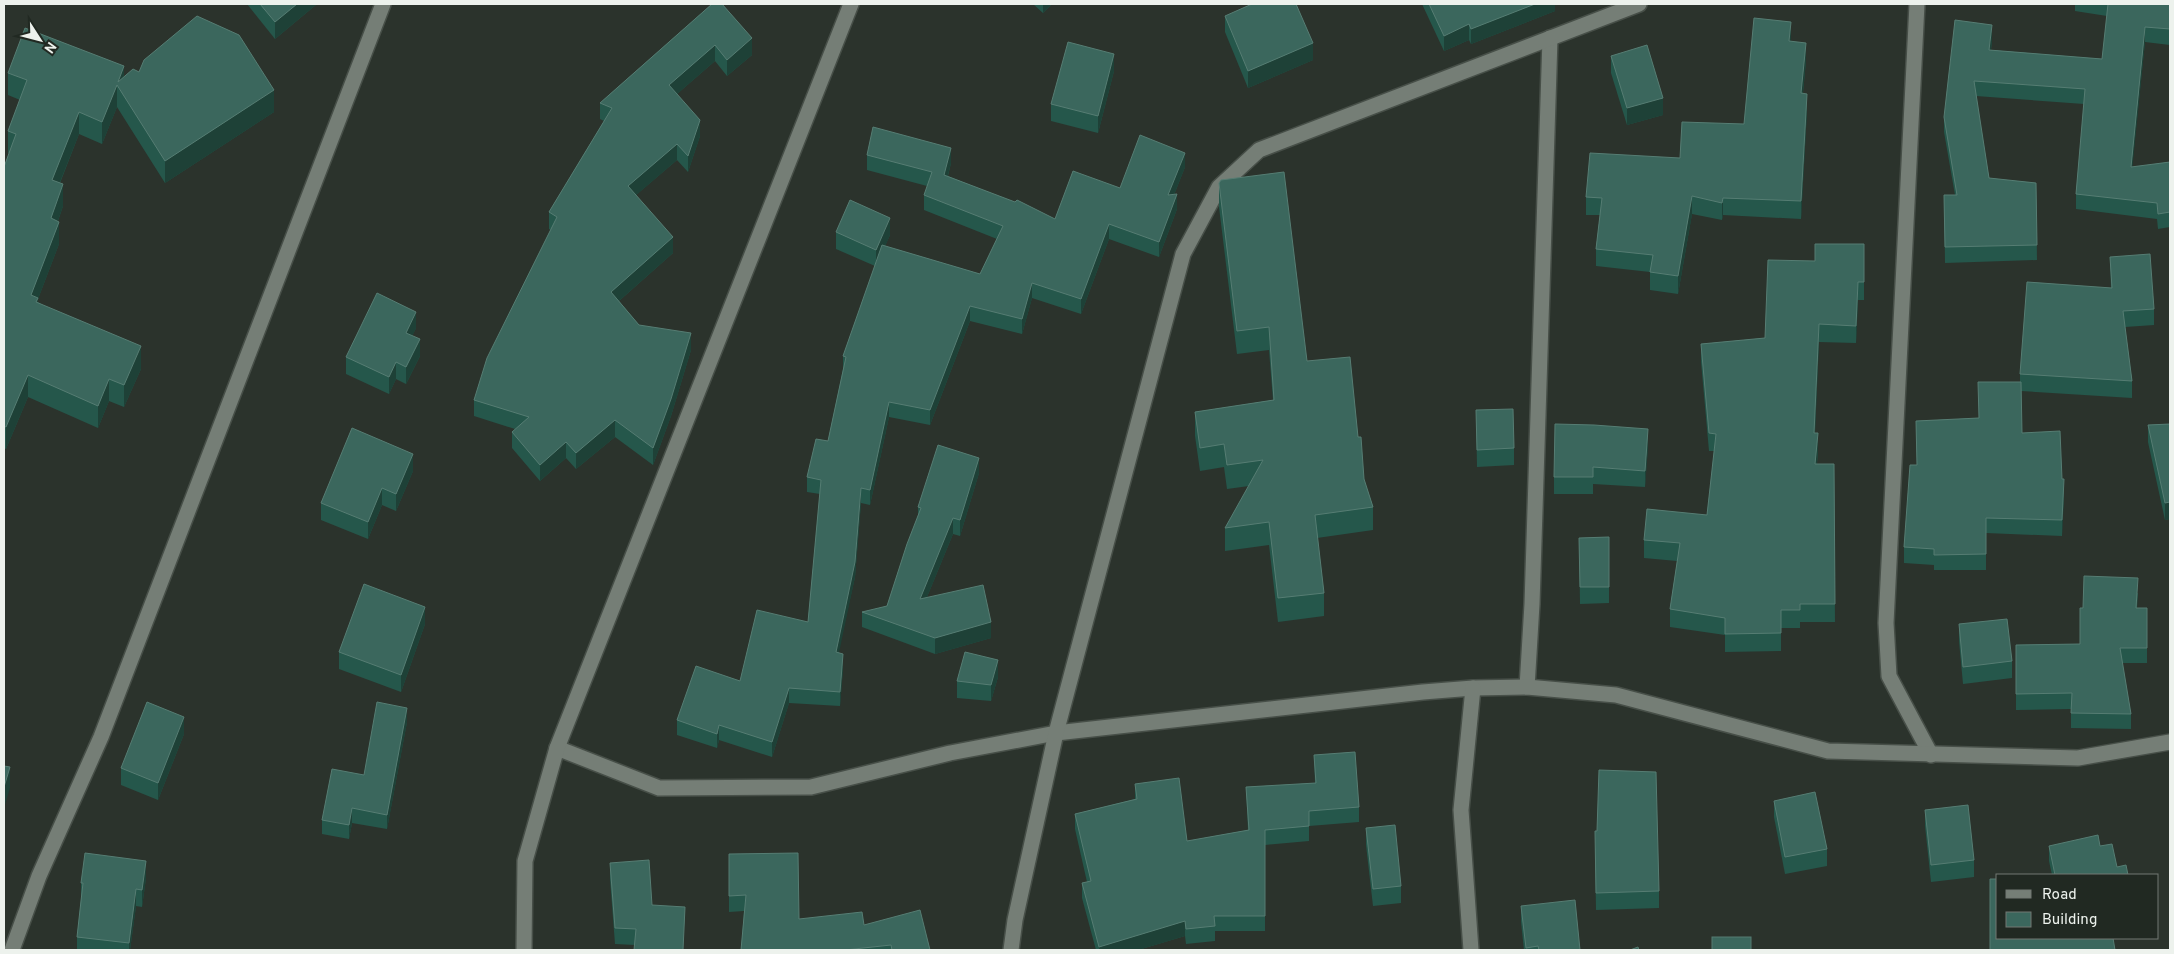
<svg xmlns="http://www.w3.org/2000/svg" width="2174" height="954" font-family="Overpass,sans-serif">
	<rect width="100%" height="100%" fill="#2b332c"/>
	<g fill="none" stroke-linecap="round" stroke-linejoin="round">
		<defs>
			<g id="minor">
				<path d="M1917,4L1886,623L1889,676L1931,755"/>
				<path d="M1527,687L1532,604L1550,38"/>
				<path d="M557,748L659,788L811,787L950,753L1056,733L1423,692L1473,688L1527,687L1616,695L1828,751L2078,758L2170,742"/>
				<path d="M12,950L39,876L101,737L383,4"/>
				<path d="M524,950L525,861L557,748L851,4"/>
				<path d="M1011,950L1015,920L1056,733L1183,254L1219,187L1259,150L1639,4"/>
				<path d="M1471,950L1461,810L1473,688"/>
			</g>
		</defs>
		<use href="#minor" stroke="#474f48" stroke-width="18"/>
		<use href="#minor" stroke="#757e76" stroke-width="15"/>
	</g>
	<g fill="#25574b">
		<path d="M247,4H317L275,39Z"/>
		<path d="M712,4L752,55L727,76L715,61L677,94L700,136L688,172L677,160L636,195L673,253L619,301L639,325L691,350L671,416L653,465L615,437L576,469L566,458L540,481L512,448V432L515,429L474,416V400L551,230L549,229V212L604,121L600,119V103Z"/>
		<path d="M1033,4H1052L1043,13Z"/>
		<path d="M1422,4H1555V11L1471,44L1469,40L1444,51Z"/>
		<path d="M2075,4H2170V45L2145,42L2132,167L2170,162V227L2158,229L2157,219L2076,209V194L2084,104L1976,96L1989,178L2036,183L2037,260L1945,263L1944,195H1955L1944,132V117L1992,41L1991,50L2102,59L2107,16L2075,11Z"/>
		<path d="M1225,16L1313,60L1248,88L1225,32Z"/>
		<path d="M1791,42L1806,61L1803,93L1807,111L1801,219L1723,215L1722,220L1692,214L1678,294L1650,290V272L1596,266V249L1600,215H1586V197L1680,158L1744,124Z"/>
		<path d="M1611,56L1663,115L1627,125L1611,73Z"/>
		<path d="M1114,71L1098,133L1051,121V104Z"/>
		<path d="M139,72L274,112L165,183L117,107L102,144L79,134L60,183L63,206L58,221L59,244L38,299V302L141,369L124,407L109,401L98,428L28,397L6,449L4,448V167L9,153H8V131L20,100L8,95V73L124,77Z"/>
		<path d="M867,155L951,163L948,176L1055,219L1120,188L1185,167L1174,195L1177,209L1159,257L1109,239L1081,314L1032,298L1022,334L970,321L930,425L889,417L870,505L861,503L855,577L838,653L843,669L840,706L789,703L772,757L719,740L717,748L677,735V720L740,681L808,622L820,494L807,492V477L828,441L843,369V356L875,266L836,249V232L890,235L885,246L980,274L997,239L924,210V195L927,186L867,170Z"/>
		<path d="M1219,183L1307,361L1358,437L1364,479L1373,507V530L1317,538L1324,593V616L1278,622L1269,545L1225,551V528L1249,486L1227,489L1224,467L1200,471L1195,436V412L1273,400L1269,350L1237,354L1219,207Z"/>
		<path d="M1864,244V300H1858L1856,343L1819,342L1815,433L1818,451L1817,464H1834L1835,622H1800V628H1781V651L1725,652V635L1670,627V609L1677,561L1644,558V540L1707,515L1714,451H1709L1701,362V344L1765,338L1815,261Z"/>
		<path d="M2110,257L2154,309V325L2125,327L2132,381V398L2021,391L2022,433L2062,479L2064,495L2062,536L1986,533V570H1934V565L1904,563V547L1917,465L1916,421L1979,418L2020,382V374L2111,288Z"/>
		<path d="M416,328L412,336L420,356L406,384L396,379L389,394L346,374V357Z"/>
		<path d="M1476,410L1514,448V465L1477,467Z"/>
		<path d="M2170,424V519L2165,520L2148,442V425Z"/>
		<path d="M1648,446L1645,487L1593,484V494H1554V477Z"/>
		<path d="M413,471L396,511L382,505L368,539L321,520V503Z"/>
		<path d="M979,473L960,536L953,534L927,597L991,638L935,654L862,627V612L887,606L918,516V507Z"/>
		<path d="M1609,537V603L1580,604L1579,538Z"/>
		<path d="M2138,593L2137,608H2147V663H2122L2131,714V729L2071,728V709L2016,710V645L2080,644L2083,608Z"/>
		<path d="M425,624L401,692L339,669V652Z"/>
		<path d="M1959,624L2012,661V678L1963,684L1959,641Z"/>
		<path d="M998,677L991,701L957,698V681Z"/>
		<path d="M407,722L387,829L352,823L349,839L322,834V820L364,775Z"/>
		<path d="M184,734L158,800L121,785V768Z"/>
		<path d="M1314,755L1359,807V822L1309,826V841L1265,845V931H1215V941L1186,944L1185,936L1138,950H1096L1082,898V883L1087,882L1075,829V814L1135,799V784L1187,841L1248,830L1246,787L1315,783Z"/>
		<path d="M1774,801L1827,849V866L1785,874L1774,817Z"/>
		<path d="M1925,810L1974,860V877L1931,882L1925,826Z"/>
		<path d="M1366,828L1401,886V903L1373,906L1366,845Z"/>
		<path d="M2049,846H2100L2117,867L2128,875H2052L2049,861Z"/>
		<path d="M1595,848L1659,891V908L1596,910Z"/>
		<path d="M729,854L799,919L864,925L930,950H741L744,911L729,912Z"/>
		<path d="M610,863L652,905L685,923L635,945L615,944L610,879Z"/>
		<path d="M146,878L142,907L136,906L130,950H77V937L81,899V883Z"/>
		<path d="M1521,906L1580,950H1524L1521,922Z"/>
	</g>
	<g fill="#1e4137">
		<path d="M297,4H317L275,39V22Z"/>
		<path d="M1043,4H1052L1043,13Z"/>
		<path d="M1535,4H1555V11L1471,44V29Z"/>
		<path d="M1791,22V39L1789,59V41Z"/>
		<path d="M1469,24V40L1444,51V36Z"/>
		<path d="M1992,25V41L1989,65V50Z"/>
		<path d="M2145,27V42L2131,182V167Z"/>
		<path d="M752,38V55L727,76V60Z"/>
		<path d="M1313,43V60L1248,88V71Z"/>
		<path d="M1806,43V61L1801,111V93Z"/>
		<path d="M715,45V61L669,101V85Z"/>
		<path d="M1114,54V71L1098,133V116Z"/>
		<path d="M124,66V88L118,82Z"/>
		<path d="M117,85V107L102,144V122Z"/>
		<path d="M274,90V112L165,183V161Z"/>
		<path d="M1807,94V111L1801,219V201Z"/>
		<path d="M1663,98V115L1627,125V108Z"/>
		<path d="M79,112V134L52,202V180Z"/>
		<path d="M700,120V136L688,172V156Z"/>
		<path d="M677,144V160L628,202V186Z"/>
		<path d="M951,148V163L944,190V175Z"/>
		<path d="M1185,153V167L1168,210V195Z"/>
		<path d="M63,184V206L51,241V218Z"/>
		<path d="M1177,194V209L1159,257V242Z"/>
		<path d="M1692,196V214L1678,294V276Z"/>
		<path d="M1723,198V215L1722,220V203Z"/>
		<path d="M890,218V235L876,267V250Z"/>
		<path d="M59,222V244L38,299V320L31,295Z"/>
		<path d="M1109,224V239L1081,314V299Z"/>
		<path d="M673,237V253L611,308V292Z"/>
		<path d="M1858,282V300L1856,343V326Z"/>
		<path d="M1032,283V298L1022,334V319Z"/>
		<path d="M970,306V321L930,425V410Z"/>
		<path d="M416,312V328L406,350V333Z"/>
		<path d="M1819,324V342L1814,450V433Z"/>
		<path d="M691,333V350L671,416L653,465V448Z"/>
		<path d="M420,339V356L406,384V367Z"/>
		<path d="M141,346V369L124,407V385Z"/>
		<path d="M396,362V379L389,394V377Z"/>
		<path d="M28,375V397L6,449V427Z"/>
		<path d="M109,379V401L98,428V406Z"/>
		<path d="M889,402V417L870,505V490Z"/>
		<path d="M615,420V437L576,469V453Z"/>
		<path d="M1648,429V446L1645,487V471Z"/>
		<path d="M1818,433V451L1815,482V464Z"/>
		<path d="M566,442V458L540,481V465Z"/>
		<path d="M413,454V471L396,511V494Z"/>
		<path d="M979,458V473L960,536V520Z"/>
		<path d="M2064,479V495L2062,536V520Z"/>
		<path d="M382,488V505L368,539V522Z"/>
		<path d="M861,488V503L855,577L836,667V652Z"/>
		<path d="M2170,502V519L2165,520V503Z"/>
		<path d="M953,518V534L920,614V599Z"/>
		<path d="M425,607V624L401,692V675Z"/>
		<path d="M991,622V638L935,654V638Z"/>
		<path d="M843,654V669L840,706V692Z"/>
		<path d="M998,660V677L991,701V685Z"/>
		<path d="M789,688V703L772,757V742Z"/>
		<path d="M407,708V722L387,829V815Z"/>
		<path d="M184,717V734L158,800V783Z"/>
		<path d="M719,725V740L717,748V734Z"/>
		<path d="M10,767V788L4,808V787Z"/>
		<path d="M352,808V823L349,839V825Z"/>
		<path d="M146,861V878L142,907V890Z"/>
		<path d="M136,889V906L130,950H129V943Z"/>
		<path d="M1185,921V936L1138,950H1099V947Z"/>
	</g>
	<g fill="#3b675d" stroke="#567d73">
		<path d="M260,4H297L275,22Z"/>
		<path d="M712,4H722L752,38L727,60L715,45L669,85L700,120L688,156L677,144L628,186L673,237L611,292L639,325L691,333L671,399L653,448L615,420L576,453L566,442L540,465L512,432L529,417L474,400L487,358L557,217L549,212L612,108L600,103Z"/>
		<path d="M1252,4H1296L1313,43L1248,71L1225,16Z"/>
		<path d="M1429,4H1535L1471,29L1469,24L1444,36Z"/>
		<path d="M2108,4H2170V29L2145,27L2131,167L2170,162V212L2158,214L2157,203L2076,194L2085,89L1974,81L1989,178L2036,183L2037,245L1945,247L1944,195H1957L1944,117L1955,20L1992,25L1989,50L2102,59Z"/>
		<path d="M197,16L239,35L274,90L165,161L117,85L102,122L79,112L52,180L63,184L51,218L59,222L31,295L38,298L36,302L141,346L124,385L109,379L98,406L28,375L6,427L4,426V167L16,134L8,131L27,80L8,73L25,28L124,66L118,82L133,69L139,72L144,60Z"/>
		<path d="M1754,18L1791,22L1789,41L1806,43L1801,93L1807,94L1801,201L1723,198L1722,203L1692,196L1678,276L1650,272L1653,255L1596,249L1602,198L1586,197L1590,153L1680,158L1682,122L1744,124Z"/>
		<path d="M1068,42L1114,54L1098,116L1051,104Z"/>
		<path d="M1647,45L1663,98L1627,108L1611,56Z"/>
		<path d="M873,127L951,148L944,175L1015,202L1017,200L1055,219L1073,171L1120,188L1140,135L1185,153L1168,195L1177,194L1159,242L1109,224L1081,299L1032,283L1022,319L970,306L930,410L889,402L870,490L861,488L855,562L836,652L843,654L840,692L789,688L772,742L719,725L717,734L677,720L696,666L740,681L757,610L808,622L821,480L807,477L816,439L828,441L846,357L843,356L882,245L980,274L1003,226L924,195L932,172L867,155Z"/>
		<path d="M1284,172L1307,361L1350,357L1358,437H1361L1364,479L1373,507L1315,515L1324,593L1278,598L1269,522L1225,528L1263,460L1227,465L1224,444L1200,448L1195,412L1274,400L1269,327L1237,331L1219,183L1221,180Z"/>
		<path d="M850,200L890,218L876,250L836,232Z"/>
		<path d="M1815,244H1864V282H1858L1856,326L1819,324L1814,433H1818L1815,464H1834L1835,604H1800V610H1781V633L1725,634V618L1670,609L1680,543L1644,540L1647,509L1707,515L1716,434L1709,433L1701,344L1765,338L1768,260L1815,261Z"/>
		<path d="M2150,254L2154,309L2123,311L2132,381L2020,374L2027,282L2112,288L2110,257Z"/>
		<path d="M377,293L416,312L406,333L420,339L406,367L396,362L389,377L346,357Z"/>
		<path d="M1978,382H2021L2022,433L2060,431L2062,479H2064L2062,520L1986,518V554L1934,555V549L1904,547L1910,465H1917L1916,421L1979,418Z"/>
		<path d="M1513,409L1514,448L1477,450L1476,410Z"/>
		<path d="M1555,424L1594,425L1648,429L1645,471L1593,467V477H1554Z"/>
		<path d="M2170,424V502L2165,503L2148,425Z"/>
		<path d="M352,428L413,454L396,494L382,488L368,522L321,503Z"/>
		<path d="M938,445L979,458L960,520L953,518L920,599L983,585L991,622L935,638L862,612L887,606L907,544L921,508L918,507Z"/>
		<path d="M1609,537V587H1580L1579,538Z"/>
		<path d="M2084,576L2138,578L2136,608H2147V648H2120L2131,714L2071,713L2072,693L2016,694V645L2080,644V608H2083Z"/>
		<path d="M364,584L425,607L401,675L339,652Z"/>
		<path d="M2007,619L2012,661L1963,667L1959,624Z"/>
		<path d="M965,652L998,660L991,685L957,681Z"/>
		<path d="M147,702L184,717L158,783L121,768Z"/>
		<path d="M377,702L407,708L387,815L352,808L349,825L322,820L332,769L364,775Z"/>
		<path d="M1355,752L1359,807L1309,811V826L1265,830V916H1214L1215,926L1186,929L1185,921L1099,947L1082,883L1091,881L1075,814L1137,799L1135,784L1179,778L1187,841L1249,830L1246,787L1316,783L1314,755Z"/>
		<path d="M4,766L10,767L4,787Z"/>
		<path d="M1599,770L1656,772L1659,891L1596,893L1595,831H1597Z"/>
		<path d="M1815,792L1827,849L1785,857L1774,801Z"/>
		<path d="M1968,805L1974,860L1931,865L1925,810Z"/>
		<path d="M1395,825L1401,886L1373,889L1366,828Z"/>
		<path d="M2098,835L2100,846L2112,844L2117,867L2126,865L2128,875H2055L2049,846Z"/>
		<path d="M85,853L146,861L142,890L136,889L129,943L77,937L83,883H81Z"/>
		<path d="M798,853L799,919L862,912L864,925L920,910L930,950H892L891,945L845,950H741L746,895L729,896V854Z"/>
		<path d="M649,860L652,905L685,907L683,950H634L636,929L615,928L610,863Z"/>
		<path d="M1990,879H1998V938H2113L2115,950H1990Z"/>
		<path d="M1575,900L1580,950H1539L1538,946L1526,948L1521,906Z"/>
		<rect x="1712" y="937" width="39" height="13"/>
		<path d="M1638,947L1639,950H1630Z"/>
	</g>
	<rect width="2174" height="954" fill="none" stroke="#edf2ed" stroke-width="10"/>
	<rect x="1996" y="874" width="162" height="65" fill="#212922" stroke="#737973"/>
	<rect x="2006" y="890" width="25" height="8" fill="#757e76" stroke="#737973"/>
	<text x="2042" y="899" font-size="15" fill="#edf2ed">Road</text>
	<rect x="2006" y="912" width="25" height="15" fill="#3b675d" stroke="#737973"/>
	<text x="2042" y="924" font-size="15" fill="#edf2ed">Building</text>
	<g transform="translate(40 40) rotate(126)" stroke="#212922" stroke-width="4" paint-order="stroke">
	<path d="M0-4L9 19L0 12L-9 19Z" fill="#edf2ed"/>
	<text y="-8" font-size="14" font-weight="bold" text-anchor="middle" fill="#edf2ed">N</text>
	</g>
</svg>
